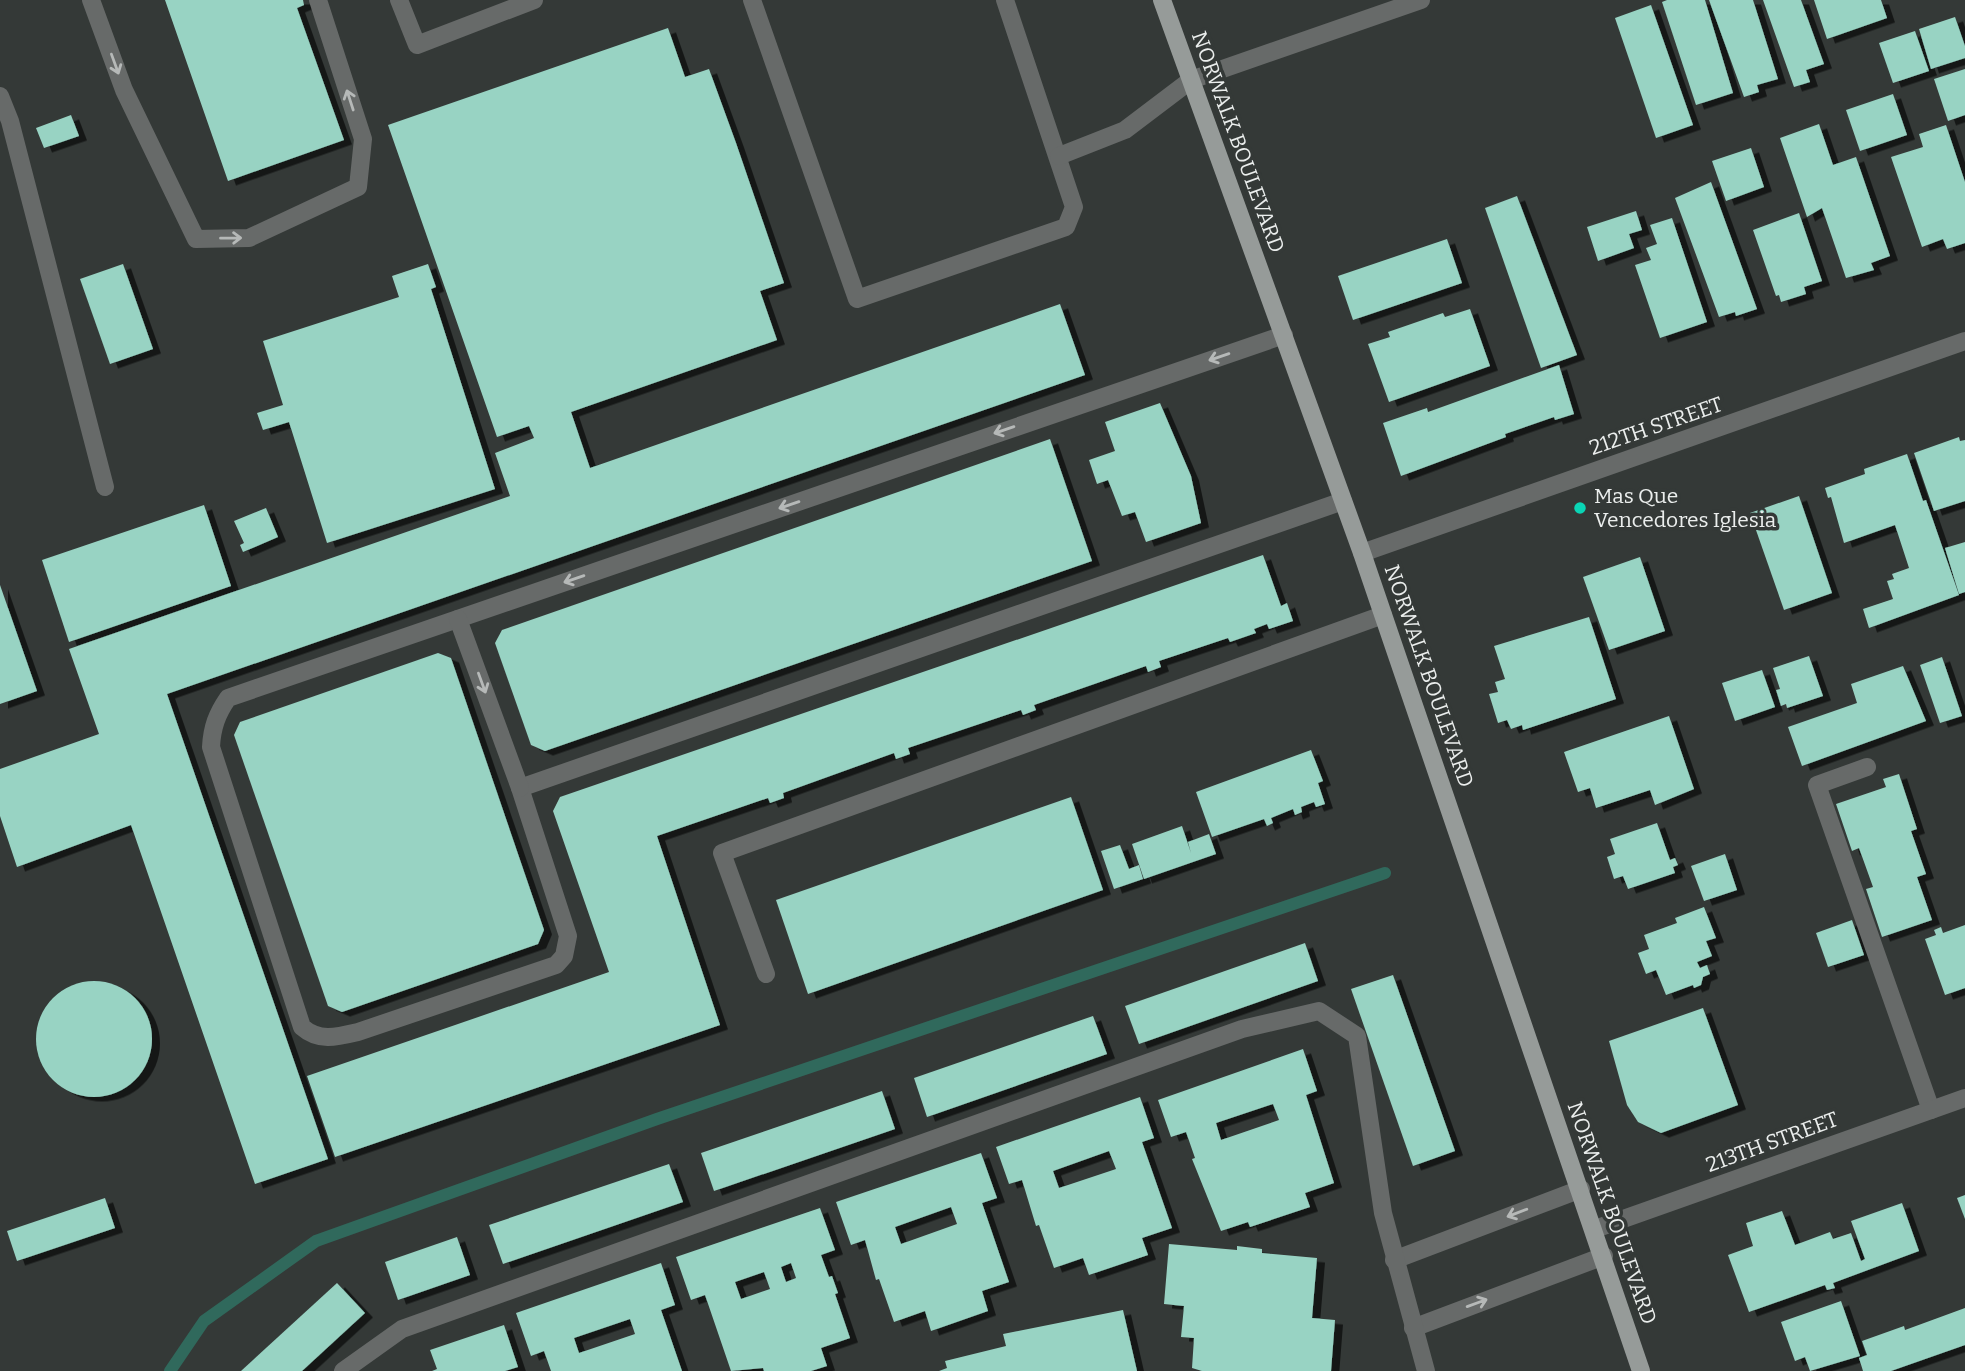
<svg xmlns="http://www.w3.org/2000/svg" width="1965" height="1371" font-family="Bitter,serif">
	<defs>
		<filter id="shadow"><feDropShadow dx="8" dy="4.5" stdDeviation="0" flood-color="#0009"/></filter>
	</defs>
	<rect width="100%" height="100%" fill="#343937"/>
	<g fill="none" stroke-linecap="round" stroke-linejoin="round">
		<path stroke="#30695c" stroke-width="12" d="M170,1371L204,1321L316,1241L657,1119L1385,873"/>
	</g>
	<g fill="#98d3c3" fill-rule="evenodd" filter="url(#shadow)">
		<path d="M165,0H303L304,5L297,8L344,140L228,181Z"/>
		<path d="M1667,0H1705L1733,93L1696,105L1662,2Z"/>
		<path d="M1709,0H1753L1778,79L1757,85L1759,92L1744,97Z"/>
		<path d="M1763,0H1801L1824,64L1806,70L1810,82L1794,87Z"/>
		<path d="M1814,0H1881L1887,18L1827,39Z"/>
		<path d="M1651,5L1693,125L1656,138L1615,18Z"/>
		<path d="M1955,17L1965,46V58L1931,69L1919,29Z"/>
		<path d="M668,28L685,77L709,69L736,143L784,283L760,291L777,340L571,412L590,468L1060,304L1085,375L167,694L328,1159L255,1184L131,825L17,867L0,816V769L99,734L69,649L510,496L495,453L534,438L529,426L497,437L388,125Z"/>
		<path d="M1915,31L1929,71L1893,83L1879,43Z"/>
		<path d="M1965,69V115L1948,121L1934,79Z"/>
		<path d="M1893,94L1907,135L1860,151L1846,110Z"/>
		<path d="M71,115L79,136L44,148L36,128Z"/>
		<path d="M1819,124L1833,165L1856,157L1890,256L1871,263L1874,270L1846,278L1822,208L1807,217L1780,138Z"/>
		<path d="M1946,125L1965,182V243L1947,249L1943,239L1922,247L1891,157L1923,147L1919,134Z"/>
		<path d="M1751,148L1764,187L1726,201L1712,161Z"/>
		<path d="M1711,182L1757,309L1736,316L1735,312L1719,317L1675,198Z"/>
		<path d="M1517,196L1577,355L1541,368L1485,208Z"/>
		<path d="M1636,211L1642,230L1629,234L1634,248L1598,261L1587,227Z"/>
		<path d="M1799,213L1822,281L1804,287L1806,294L1781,302L1779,295L1776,296L1753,230Z"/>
		<path d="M1672,218L1707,322L1660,338L1635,265L1651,260L1646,248L1657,244L1650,225Z"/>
		<path d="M1447,239L1462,283L1353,320L1338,276Z"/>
		<path d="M123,264L153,349L110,364L80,279Z"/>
		<path d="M428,264L436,287L431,289L495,489L327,543L289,422L263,430L257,413L283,405L263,341L399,297L392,276Z"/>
		<path d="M1470,309L1490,366L1389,402L1368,344L1390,337L1388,332L1443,313L1445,317Z"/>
		<path d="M1559,365L1574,414L1555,420L1554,417L1505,434L1506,437L1401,476L1383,423L1427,408L1428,412Z"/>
		<path d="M1160,403L1191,476L1201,523L1146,542L1135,512L1122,516L1108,480L1097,484L1089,460L1115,451L1105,422Z"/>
		<path d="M1959,437L1960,441L1965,440V501L1934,511L1914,453Z"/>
		<path d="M1050,439L1092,561L545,751L531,745L495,643L502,630Z"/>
		<path d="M1907,454L1923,501L1926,500L1959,595L1869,628L1863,609L1893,599L1887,581L1894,579L1892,574L1909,568L1895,525L1844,543L1831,497L1828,498L1825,488L1865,474L1864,469Z"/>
		<path d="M1799,496L1832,593L1784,610L1750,513Z"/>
		<path d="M204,505L231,586L69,642L42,560Z"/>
		<path d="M266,508L278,537L243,552L240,545L244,543L234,521Z"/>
		<path d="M1965,542V592L1959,594L1945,548Z"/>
		<path d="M1263,555L1281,606L1287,603L1293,621L1269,629L1267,624L1254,629L1256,633L1230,642L1228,638L1159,661L1161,667L1148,672L1146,666L1034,705L1036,710L1023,715L1021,710L908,748L910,754L896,759L894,753L783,793L784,798L770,803L768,798L657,836L720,1025L335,1157L307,1076L609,972L553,811L560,797Z"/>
		<path d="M1640,557L1665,631L1609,650L1583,577Z"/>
		<path d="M0,585L37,691L0,704Z"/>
		<path d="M1589,617L1616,699L1523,730L1522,725L1511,729L1507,720L1498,723L1489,694L1498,692L1495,682L1505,679L1494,646Z"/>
		<path d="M438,653L451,658L544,930L538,944L342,1012L328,1006L234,735L240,722Z"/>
		<path d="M1809,656L1823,696L1787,708L1786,704L1781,706L1776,690L1780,689L1773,668Z"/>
		<path d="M1942,657L1962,716L1940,723L1920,665Z"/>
		<path d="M1903,666L1926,721L1802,766L1788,727L1857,703L1851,684Z"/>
		<path d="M1762,670L1775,707L1735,721L1722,683Z"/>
		<path d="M1669,716L1694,789L1655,805L1650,790L1596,808L1590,788L1578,792L1564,752Z"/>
		<path d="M1311,750L1323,781L1318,783L1325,804L1316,807L1314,802L1301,807L1302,812L1295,815L1293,809L1271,818L1273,823L1267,826L1264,819L1212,837L1196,792Z"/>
		<path d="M1899,774L1917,829L1911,831L1926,874L1917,877L1932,920L1882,937L1866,889L1873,887L1859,848L1852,851L1836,804L1886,787L1883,779Z"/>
		<path d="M1071,797L1103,890L808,994L776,900Z"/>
		<path d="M1657,823L1670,860L1675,858L1678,865L1673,867L1675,873L1628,889L1623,876L1614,879L1607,857L1615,854L1610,839Z"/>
		<path d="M1182,826L1191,853L1188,842L1209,834L1216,854L1144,879L1132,844Z"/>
		<path d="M1120,845L1129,869L1139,865L1143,879L1114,889L1101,851Z"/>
		<path d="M1725,854L1737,890L1704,901L1691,866Z"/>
		<path d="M1704,907L1716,938L1706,941L1712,956L1697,962L1700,968L1707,965L1710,974L1703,977L1701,985L1694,988L1693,985L1666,995L1656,970L1646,974L1638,953L1649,949L1644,935L1677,923L1675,918Z"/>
		<path d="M1852,920L1864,955L1828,967L1816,933Z"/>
		<path d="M1965,925V988L1945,995L1925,939L1936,935L1934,930L1941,927L1943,933Z"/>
		<path d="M1305,943L1318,981L1139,1044L1125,1006Z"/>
		<path d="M1393,975L1455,1151L1413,1166L1351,989Z"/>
		<circle cx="94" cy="1039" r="58"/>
		<path d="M1703,1008L1738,1105L1661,1133L1638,1122L1627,1105L1609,1041Z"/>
		<path d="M1093,1016L1107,1054L927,1117L914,1078Z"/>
		<path d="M1303,1049L1317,1091L1306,1095L1334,1183L1305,1193L1310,1207L1250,1227L1248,1222L1221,1231L1192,1159L1195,1158L1186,1132L1171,1137L1158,1100ZM1273,1104L1279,1120L1221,1140L1216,1123Z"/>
		<path d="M882,1091L895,1129L714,1191L701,1153Z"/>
		<path d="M1140,1097L1154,1138L1142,1142L1172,1228L1142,1238L1148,1255L1089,1275L1083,1258L1054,1268L1039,1225L1036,1226L1022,1180L1009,1184L996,1147ZM1109,1151L1116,1169L1059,1188L1053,1171Z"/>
		<path d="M981,1153L997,1198L982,1203L1009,1282L982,1291L988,1311L931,1331L925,1311L894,1322L879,1279L876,1280L865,1240L851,1245L836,1202ZM951,1207L957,1224L901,1244L895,1227Z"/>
		<path d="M669,1164L683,1202L503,1264L489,1225Z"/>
		<path d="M1965,1195V1219L1957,1198Z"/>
		<path d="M105,1198L115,1228L17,1261L7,1231Z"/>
		<path d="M1902,1203L1919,1251L1833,1283L1835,1288L1827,1290L1825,1285L1749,1312L1728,1255L1753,1246L1746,1223L1782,1211L1795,1245L1830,1232L1833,1239L1851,1233L1861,1261L1865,1259L1851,1221Z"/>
		<path d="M820,1208L835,1250L821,1255L829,1277L832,1276L838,1293L835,1294L850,1338L821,1348L827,1366L811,1371H764L763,1368L731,1371L705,1295L691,1300L676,1257ZM791,1263L796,1278L786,1282L781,1267ZM764,1272L770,1289L741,1299L735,1282Z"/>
		<path d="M457,1237L470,1275L398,1300L385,1262Z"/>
		<path d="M1169,1244L1237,1250V1246L1262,1249V1253L1317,1258L1312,1318L1335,1320L1331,1371H1202L1192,1368L1194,1338L1181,1337L1184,1306L1164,1304Z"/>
		<path d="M661,1263L675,1305L661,1310L682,1371H551L544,1351L531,1356L516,1313ZM630,1319L635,1334L579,1353L574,1338Z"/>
		<path d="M337,1283L365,1313L302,1371H241Z"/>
		<path d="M1841,1301L1860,1356L1810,1371L1805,1357L1795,1361L1781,1322Z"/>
		<path d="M1965,1308V1345L1891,1371H1863L1859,1358L1867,1355L1862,1341L1904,1326L1905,1330Z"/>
		<path d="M1123,1310L1137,1371H939L947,1368L945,1361L1006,1346L1003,1334Z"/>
		<path d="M504,1325L518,1367L505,1371H432L437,1369L430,1350Z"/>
	</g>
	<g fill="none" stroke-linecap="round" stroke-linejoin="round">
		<g stroke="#676a69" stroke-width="18">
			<path d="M91,0L124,90L196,239L249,238L358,187L363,139L318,0"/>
			<path d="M399,0L417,45L534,0"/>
			<path d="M752,0L857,299L1066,227L1074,207L1005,0"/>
			<path d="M0,96L10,121L105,487"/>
			<path d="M1059,156L1125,130L1191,80L1421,0"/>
			<path d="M1284,335L228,698C217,714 212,727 211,747L302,1027C319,1042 337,1037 358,1032L556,965L564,956L568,936L520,788L1343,501"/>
			<path d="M1362,553L1965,341"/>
			<path d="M458,619L520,788"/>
			<path d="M1867,767L1817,785L1931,1110"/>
			<path d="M766,974L722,853L1383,615"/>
			<path d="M1595,1229L1965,1098"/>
			<path d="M1394,1260L1581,1189"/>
			<path d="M1413,1328L1604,1256"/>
			<path d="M343,1371L402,1329L1242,1029L1319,1011L1357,1036L1383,1213L1426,1371"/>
		</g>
		<path stroke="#969b99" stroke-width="18" d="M1162,0L1362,553L1641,1371"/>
	</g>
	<defs><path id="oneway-shaft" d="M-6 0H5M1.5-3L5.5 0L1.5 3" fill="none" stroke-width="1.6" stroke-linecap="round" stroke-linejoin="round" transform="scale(1.75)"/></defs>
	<g stroke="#b6b9b8">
		<use href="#oneway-shaft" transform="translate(115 64) rotate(70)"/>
		<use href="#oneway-shaft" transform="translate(350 100) rotate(-108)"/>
		<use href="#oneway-shaft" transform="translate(231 238) rotate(-1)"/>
		<use href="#oneway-shaft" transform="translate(1219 357) rotate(161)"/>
		<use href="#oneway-shaft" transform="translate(1004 430) rotate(161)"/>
		<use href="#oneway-shaft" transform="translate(789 505) rotate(161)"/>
		<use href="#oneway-shaft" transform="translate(574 579) rotate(161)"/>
		<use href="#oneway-shaft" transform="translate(482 683) rotate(70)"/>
		<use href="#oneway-shaft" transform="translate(1517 1213) rotate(159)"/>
		<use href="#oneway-shaft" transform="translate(1477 1303) rotate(-20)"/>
	</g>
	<circle fill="#0ad5b5" stroke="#343937" stroke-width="2.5" cx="1580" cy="508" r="7"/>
	<g text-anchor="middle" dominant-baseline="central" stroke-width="7" stroke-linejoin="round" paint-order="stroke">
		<g font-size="21" fill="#ebeeed" stroke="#343937">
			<text transform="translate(1238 142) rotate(70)">NORWALK BOULEVARD</text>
			<text transform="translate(1656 426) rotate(-19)">212TH STREET</text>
			<text transform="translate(1429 676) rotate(71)">NORWALK BOULEVARD</text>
			<text transform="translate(1772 1142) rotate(-20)">213TH STREET</text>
			<text transform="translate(1612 1213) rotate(71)">NORWALK BOULEVARD</text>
		</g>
		<g font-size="21" fill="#ebeeed" stroke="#343937" text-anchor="start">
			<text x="1594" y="496">Mas Que<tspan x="1594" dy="24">Vencedores Iglesia</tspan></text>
		</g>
	</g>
</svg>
